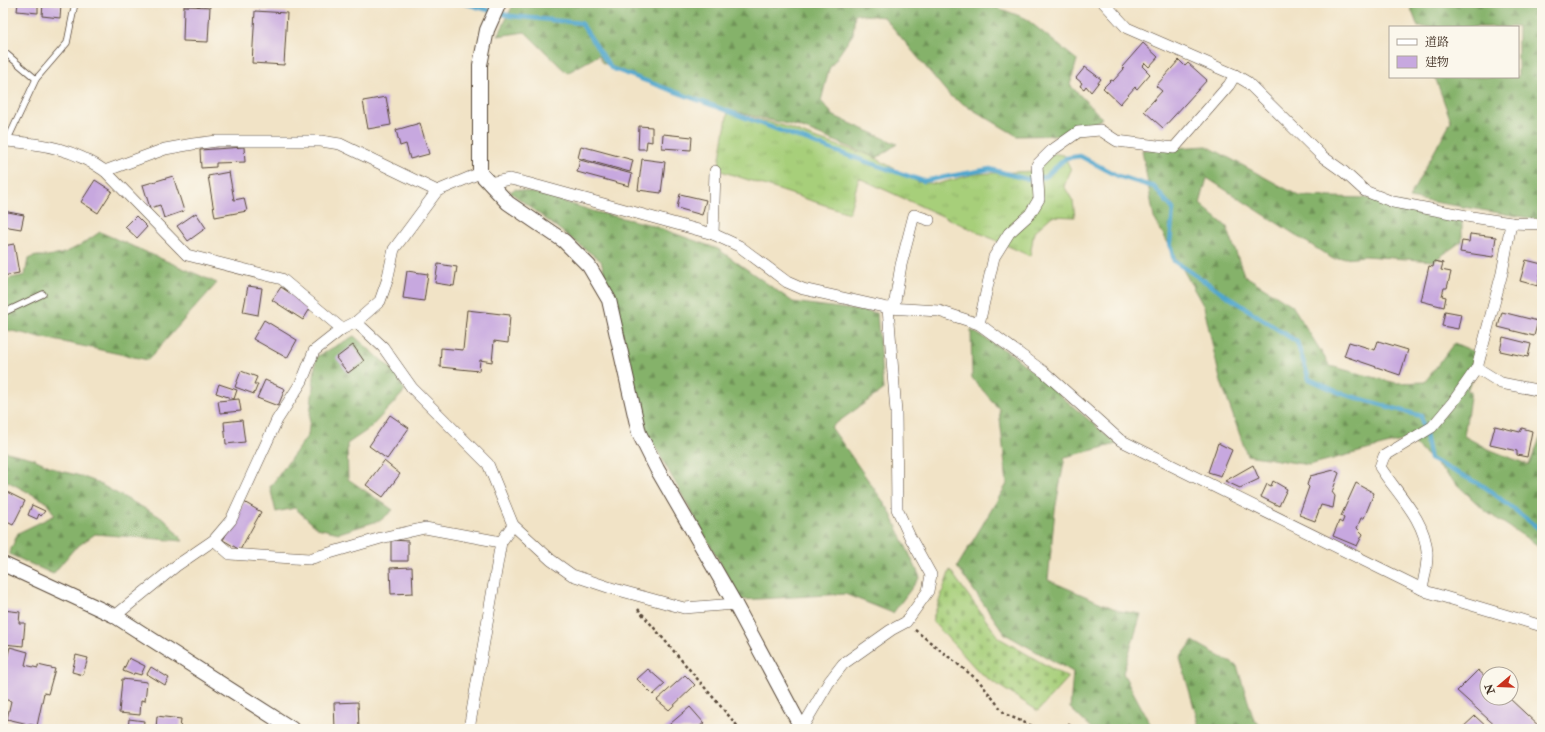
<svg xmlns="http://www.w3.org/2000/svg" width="1545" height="732" font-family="'IM FELL Double Pica','Noto Serif JP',serif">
	<defs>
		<pattern id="grass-tufts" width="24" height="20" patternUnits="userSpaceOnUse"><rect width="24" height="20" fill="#a7cf7a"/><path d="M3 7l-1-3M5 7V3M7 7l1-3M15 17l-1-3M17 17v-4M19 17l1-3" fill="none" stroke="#91b269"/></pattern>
		<pattern id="forest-firs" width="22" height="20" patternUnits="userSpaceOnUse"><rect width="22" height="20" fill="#85b26a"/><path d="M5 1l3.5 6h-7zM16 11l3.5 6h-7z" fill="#6e9157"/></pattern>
		<pattern id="cemetery-stones" width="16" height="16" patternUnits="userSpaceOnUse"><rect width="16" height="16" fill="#a7cf7a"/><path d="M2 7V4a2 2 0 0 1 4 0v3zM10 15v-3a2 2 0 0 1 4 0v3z" fill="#91b269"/></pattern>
	</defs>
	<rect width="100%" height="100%" fill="#fbf7ec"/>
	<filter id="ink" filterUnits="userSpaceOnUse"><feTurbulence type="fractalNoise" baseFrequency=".025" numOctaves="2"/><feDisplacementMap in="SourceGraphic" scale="8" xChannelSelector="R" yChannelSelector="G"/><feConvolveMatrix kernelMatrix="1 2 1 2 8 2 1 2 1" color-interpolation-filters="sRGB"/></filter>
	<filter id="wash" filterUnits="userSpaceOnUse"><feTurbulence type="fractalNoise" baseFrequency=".012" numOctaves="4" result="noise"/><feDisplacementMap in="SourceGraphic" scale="16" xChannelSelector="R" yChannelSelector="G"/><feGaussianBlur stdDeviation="0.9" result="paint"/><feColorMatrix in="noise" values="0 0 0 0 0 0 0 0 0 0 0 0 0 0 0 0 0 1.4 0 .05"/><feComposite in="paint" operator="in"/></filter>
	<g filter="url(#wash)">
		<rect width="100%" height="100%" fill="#f1e3c6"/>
		<path fill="url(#grass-tufts)" stroke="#717c4c" d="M728,111L784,126L811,137L872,156L918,182L937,184L975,174L1035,171L1050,153L1064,155L1071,170L1064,186L1073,201L1075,217L1052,216L1034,232L1030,256L859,178L849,213L718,170Z"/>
		<g fill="url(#forest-firs)" stroke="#606e44">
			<path d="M514,3L677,5L685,3H985L1025,18L1077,60L1070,85L1102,118L1075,135L1017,136L950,96L884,17L855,14L853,34L829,69L821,101L834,116L897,144L877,158L800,127L723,109L603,63L599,55L567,73L525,32L498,36Z"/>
			<path d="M1409,3H1542V220L1409,198L1451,121L1435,77H1518V27H1418Z"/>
			<path d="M1207,146L1299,196L1366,198L1404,204L1462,221V241L1434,261L1365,256L1333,259L1207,178L1200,204L1227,227L1244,275L1292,305L1330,366L1396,383L1425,382L1454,343L1480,354L1467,391H1471L1464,436L1488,449L1529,465L1542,434V548L1485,511L1409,439L1309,465L1247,455L1220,379L1204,307L1154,218L1142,150Z"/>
			<path d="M515,189L543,195L596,212L648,224L718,249L793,302L877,313L883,390L831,427L889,510L920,577L893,613L845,594L741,600L644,427L621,328L601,261L510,192Z"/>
			<path d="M100,232L217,283L148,360L7,330L3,331V280L25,275L28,259C37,254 43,257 52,256C71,253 85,242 100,232Z"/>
			<path d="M971,330L1013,355L1117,444L1065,457L1055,510L1048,580L1120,611L1141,614L1123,673L1153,729H1092L1070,708L1073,672L1005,634L957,567L1007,484L999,409L972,378Z"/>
			<path d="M354,336L396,373L405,391L369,429L347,444L348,479L393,510L381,520L339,533L317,528L295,508L276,512L270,487L308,435L316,357Z"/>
			<path d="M3,451L32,458L60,471L77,475L94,481L166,520L183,541L95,534L74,549L53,574L9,554L18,533L55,515L45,501L3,479Z"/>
			<path d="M1193,641L1237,666L1254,720L1268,729H1167L1199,725L1180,658Z"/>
		</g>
		<path fill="url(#cemetery-stones)" stroke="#717c4c" d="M950,570L999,638L1068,678L1038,711L981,674L932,621Z"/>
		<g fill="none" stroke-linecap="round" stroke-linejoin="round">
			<path stroke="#50a6cd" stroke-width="4.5" d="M463,3L511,16L581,23L611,68L838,152L923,181L990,169L1026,179L1045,177L1066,158L1080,156L1118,176L1154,187L1173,209L1170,243L1174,261L1297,342L1309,379L1340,393L1421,416L1430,459L1485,487L1542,531"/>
		</g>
		<g id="blocks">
			<g fill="#c7a8df">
				<path d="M18,3H38V13L17,11Z"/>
				<path d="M43,3L61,5L60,18L42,16Z"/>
				<path d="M184,6L210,7L208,42L183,41Z"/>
				<path d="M255,11L287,13L284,65L252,63Z"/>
				<path d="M1143,43L1158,57L1149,67L1145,63L1142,66L1150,74L1137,89L1135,87L1120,104L1103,88L1111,80L1113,81L1124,69L1122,67Z"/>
				<path d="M1179,60L1185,66L1188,63L1207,80L1163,128L1144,111L1162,91L1156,86Z"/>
				<path d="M1085,67L1101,79L1091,92L1086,86L1084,89L1080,86L1082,83L1076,78Z"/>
				<path d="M386,97L391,125L368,129L363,101Z"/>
				<path d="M420,123L429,154L410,159L406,144L400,146L396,130Z"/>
				<path d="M639,126L652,127V142L647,141L646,149H638Z"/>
				<path d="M663,134L692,137L691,150L662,148Z"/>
				<path d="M581,146L633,160L630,172L578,158Z"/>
				<path d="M244,147L245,162L216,163V167L201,168L200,150Z"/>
				<path d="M642,159L665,162L661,193L638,190Z"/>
				<path d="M580,160L632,174L629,186L577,172Z"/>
				<path d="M229,172L234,200L244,198L247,211L215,217L208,176Z"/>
				<path d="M173,176L184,211L164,218L160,205L150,208L143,185Z"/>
				<path d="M95,180L112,191L98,213L81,202Z"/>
				<path d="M680,194L706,200L702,215L677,208Z"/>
				<path d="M3,211L24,215L21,229L3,226Z"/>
				<path d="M196,213L206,228L188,241L177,226Z"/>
				<path d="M136,216L147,227L137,238L125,227Z"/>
				<path d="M1470,234L1496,237L1493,257L1460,252L1462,241L1469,242Z"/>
				<path d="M14,244L19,273L3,276V246Z"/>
				<path d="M1526,260L1542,264L1538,286L1520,281Z"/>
				<path d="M1434,261L1443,263L1441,270L1451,272L1447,288H1444L1442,296L1446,297L1444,307L1421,301L1429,266L1433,267Z"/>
				<path d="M438,264L457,267L454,286L435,283Z"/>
				<path d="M407,271L428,274L424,301L403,298Z"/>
				<path d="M248,286L262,288L258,315L243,312Z"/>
				<path d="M281,287L311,307L303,320L272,300Z"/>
				<path d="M467,310L510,315L508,343L494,341L492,362L480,360L479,371L440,367L441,348L463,350Z"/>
				<path d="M1445,311L1461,314L1458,329L1442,326Z"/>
				<path d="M1502,312L1538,321L1534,336L1498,327Z"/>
				<path d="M264,320L297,340L287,358L253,339Z"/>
				<path d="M1503,337L1531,344L1528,357L1500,351Z"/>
				<path d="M1378,341L1408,350L1400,375L1344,356L1349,342L1375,350Z"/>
				<path d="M353,345L364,361L348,373L336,358Z"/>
				<path d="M241,371L257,377L254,384H258L254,394L235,387Z"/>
				<path d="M265,380L285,389L278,406L257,398Z"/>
				<path d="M219,384L237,390L234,399L216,393Z"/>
				<path d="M239,399L241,411L220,413L218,401Z"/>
				<path d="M390,415L409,428L387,459L369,446Z"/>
				<path d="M242,420L245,442L226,444L224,422Z"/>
				<path d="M1495,426L1520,432L1522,428L1532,431L1527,457L1517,455V451L1490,445Z"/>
				<path d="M1218,443L1232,450L1221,476L1208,472Z"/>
				<path d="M384,461L400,474L383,497L366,485Z"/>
				<path d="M1253,465L1259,479L1240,488L1225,481Z"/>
				<path d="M1334,470L1339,473L1332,492L1335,496L1333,508L1321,505L1315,521L1299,515L1309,487L1307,485L1310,476Z"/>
				<path d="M1273,481L1287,489L1279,506L1261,497L1267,484L1271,486Z"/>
				<path d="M1356,483L1374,493L1364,518H1361L1357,528L1363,534L1357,546L1333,536L1339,521L1342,523L1344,518L1341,516Z"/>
				<path d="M7,492L25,501L13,525L3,520V500Z"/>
				<path d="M244,502L261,512L240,550L223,540Z"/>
				<path d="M32,505L45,511L41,516L39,514L37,519L28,515Z"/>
				<path d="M391,540L408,541V561H391Z"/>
				<path d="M412,567L413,593L391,594L390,568Z"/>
				<path d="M3,610L20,612L19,623H25L23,646L3,644Z"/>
				<path d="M10,647L28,652L25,665L38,668V665L55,669L48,694L44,693L37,726L7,719L11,701L3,699V674Z"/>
				<path d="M76,655L88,658L83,675L72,672Z"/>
				<path d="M129,658L145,666L141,675L134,673L133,675L123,671Z"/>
				<path d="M151,667L169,678L165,685L147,674Z"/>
				<path d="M648,669L665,684L653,695L637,679Z"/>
				<path d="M1478,670L1487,678V698H1509L1542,729H1499L1457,691Z"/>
				<path d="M685,675L695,685L669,710L657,700Z"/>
				<path d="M122,679L147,682L145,701L141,700L140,715L119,713Z"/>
				<path d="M358,702L359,729H335L334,703Z"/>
				<path d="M690,707L704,723L700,726L702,729H664Z"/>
				<path d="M157,716L181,719L180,729H156Z"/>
				<path d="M1475,716L1489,729H1461Z"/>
				<path d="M129,719L144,721L143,729H128Z"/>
			</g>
		</g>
	</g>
	<g filter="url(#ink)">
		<use href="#blocks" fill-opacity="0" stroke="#564637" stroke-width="1"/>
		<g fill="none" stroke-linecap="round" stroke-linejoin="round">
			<defs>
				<g id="service">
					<path d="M3,51L36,79"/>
					<path d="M7,141L36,79L67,43L75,3"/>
					<path d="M3,313L43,294"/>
				</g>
				<g id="minor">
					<path d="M1104,3L1127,28L1235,75L1247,82L1323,157L1344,172L1365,191L1393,202L1472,217L1511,223L1542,224"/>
					<path d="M3,143L7,141C44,144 74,149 105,171L165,149L193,144L217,141H321L340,144L437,191"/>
					<path d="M105,171L187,255L282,279L342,329"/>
					<path d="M489,183L510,179L527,183L713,234L739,246L787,282L803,289L888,308L939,311L979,324L1044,372L1120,440L1428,592L1542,626"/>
					<path d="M713,234L715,171"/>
					<path d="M894,307L901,265L914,215L929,220"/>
					<path d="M356,322L383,347L412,388L488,464L513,525L551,560L572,575L611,588L684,608L735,604"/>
					<path d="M979,324L994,257L1009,233L1030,214L1039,199L1037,165L1051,151L1078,132L1100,130L1117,141L1174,148L1229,85L1235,75"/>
					<path d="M1477,368L1501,383L1542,391"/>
					<path d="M214,540L230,554L309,559L381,538L425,528L501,542"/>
					<path d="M1422,589C1424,578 1428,564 1427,552C1425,519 1397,494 1380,467L1384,456L1432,427L1453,402L1477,368L1502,273L1511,223"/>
					<path d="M115,616L176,566L214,540L231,520L277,420L302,381L314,351L342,329L356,322L380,301L387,281L394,249L437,191L480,173"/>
					<path d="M802,728L829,682L843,664L891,630L906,622L928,591L931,575L910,537L897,509L896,412L888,308"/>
					<path d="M469,729L501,542L513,525"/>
				</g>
				<g id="tertiary">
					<path d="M499,3L487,30L480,65V173L508,203L564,241L589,266L609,300L639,433L657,469L735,604L802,729"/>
					<path d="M3,564L115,616L292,729"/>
				</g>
			</defs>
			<use href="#service" stroke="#564637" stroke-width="7"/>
			<use href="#minor" stroke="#564637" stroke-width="12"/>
			<use href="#tertiary" stroke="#564637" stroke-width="16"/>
			<g stroke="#564637" stroke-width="2.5" stroke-dasharray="3 3" stroke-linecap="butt">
				<path d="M638,609L740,729"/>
				<path d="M915,630L979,681L1005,714L1039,729"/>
				<path d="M1050,729L1069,725L1074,729"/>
			</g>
			<use href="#service" stroke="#fff" stroke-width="5.5"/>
			<use href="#minor" stroke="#fff" stroke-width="11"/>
			<use href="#tertiary" stroke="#fff" stroke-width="14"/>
		</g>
	</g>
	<rect width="1545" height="732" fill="none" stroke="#fbf7ec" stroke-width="16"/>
	<rect x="1389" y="26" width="130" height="52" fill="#fbf7ec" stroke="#aea59a"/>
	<rect x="1397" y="39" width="20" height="6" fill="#ffffff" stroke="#aea59a"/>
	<text x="1425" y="46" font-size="12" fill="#3b2a1e">道路</text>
	<rect x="1397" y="56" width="20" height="12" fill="#c7a8df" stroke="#aea59a"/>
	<text x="1425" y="66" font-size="12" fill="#3b2a1e">建物</text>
	<g transform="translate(1499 686) rotate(251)"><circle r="19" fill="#fbf7ec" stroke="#aea59a"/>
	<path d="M0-3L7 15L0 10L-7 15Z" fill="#c8321e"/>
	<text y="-6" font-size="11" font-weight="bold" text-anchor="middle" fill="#3b2a1e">N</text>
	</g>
</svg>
